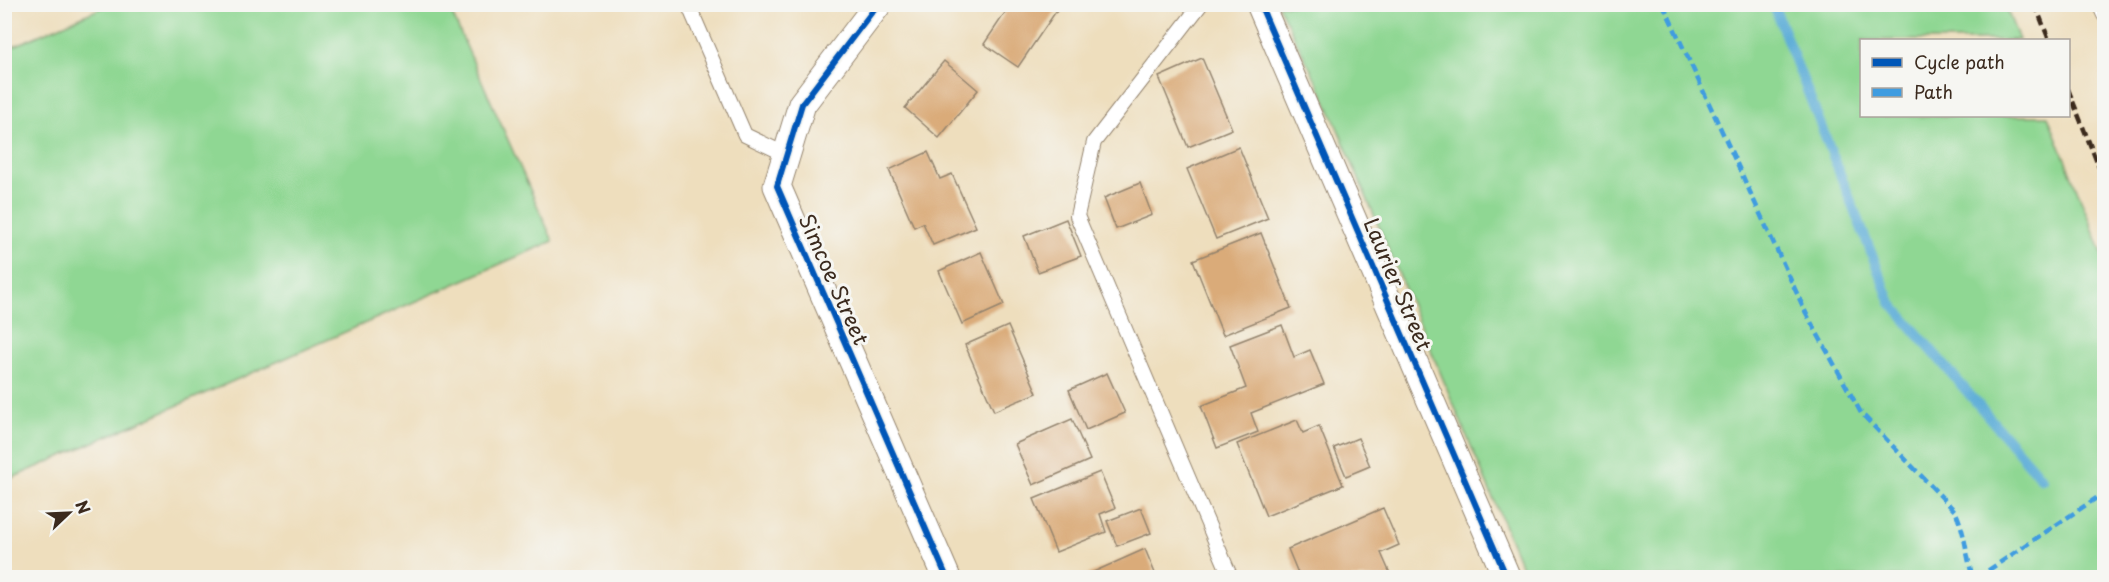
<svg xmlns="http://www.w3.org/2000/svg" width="2109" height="582" font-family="'Playpen Sans',sans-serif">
	<rect width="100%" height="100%" fill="#f6f6f2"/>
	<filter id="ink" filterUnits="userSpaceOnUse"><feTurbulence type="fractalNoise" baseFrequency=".0167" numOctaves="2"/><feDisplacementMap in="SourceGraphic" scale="12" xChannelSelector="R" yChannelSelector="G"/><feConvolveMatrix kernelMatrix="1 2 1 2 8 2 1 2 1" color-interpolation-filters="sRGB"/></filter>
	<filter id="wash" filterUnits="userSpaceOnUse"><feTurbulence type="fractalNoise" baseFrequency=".008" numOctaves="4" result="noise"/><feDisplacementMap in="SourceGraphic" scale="24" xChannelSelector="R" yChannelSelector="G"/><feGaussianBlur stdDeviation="1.35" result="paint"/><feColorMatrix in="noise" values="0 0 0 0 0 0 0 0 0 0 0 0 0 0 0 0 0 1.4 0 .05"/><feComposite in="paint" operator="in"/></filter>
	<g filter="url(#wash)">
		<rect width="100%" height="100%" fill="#eedebd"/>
		<g fill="#8fd793" stroke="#658058" stroke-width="1.5">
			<path d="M108,5H448L553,241L5,481V50Z"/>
			<path d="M1278,5H2005L2019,40H1862V116H2048L2104,258V577H1526L1324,96Z"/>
		</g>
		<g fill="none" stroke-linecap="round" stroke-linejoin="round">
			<path stroke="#5eaed8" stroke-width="10" d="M1773,4L1891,303L2042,479"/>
		</g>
		<g id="blocks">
			<g fill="#daab79">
				<path d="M999,4H1061L1018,67L984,44L1007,10Z"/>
				<path d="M1202,58L1232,129L1188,147L1159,77Z"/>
				<path d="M944,61L978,90L939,138L905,108Z"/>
				<path d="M1239,147L1268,218L1216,239L1187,169Z"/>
				<path d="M928,152L940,179L952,174L976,227L933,245L923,223L914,227L889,170Z"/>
				<path d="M1140,183L1152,215L1116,229L1104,198Z"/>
				<path d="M1066,219L1081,256L1038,272L1024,236Z"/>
				<path d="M1261,233L1291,308L1223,335L1193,260Z"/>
				<path d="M981,252L1004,305L962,324L939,271Z"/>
				<path d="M1282,325L1294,357L1310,350L1324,384L1251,413L1258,432L1217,448L1201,406L1246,388L1230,345Z"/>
				<path d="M1008,326L1037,393L994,411L965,345Z"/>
				<path d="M1107,373L1125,413L1086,430L1069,390Z"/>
				<path d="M1072,419L1090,460L1033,485L1015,444Z"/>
				<path d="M1297,420L1303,433L1319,426L1343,485L1266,516L1237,444Z"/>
				<path d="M1358,438L1370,466L1346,476L1334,448Z"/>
				<path d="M1100,472L1115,508L1100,514L1106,532L1056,552L1034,499Z"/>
				<path d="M1141,508L1151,533L1117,546L1107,521Z"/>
				<path d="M1383,508L1399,545L1381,553L1392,578H1300L1288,549Z"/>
				<path d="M1145,549L1157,578H1080Z"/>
			</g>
		</g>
	</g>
	<g filter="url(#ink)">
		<use href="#blocks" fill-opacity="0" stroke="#94846e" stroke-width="1.5"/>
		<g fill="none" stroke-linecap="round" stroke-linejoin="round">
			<defs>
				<g id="service">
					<path d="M688,4L745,135L787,155"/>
					<path d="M1201,4L1094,142L1077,216L1231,578"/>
					<path d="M2099,4L2104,15"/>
				</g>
				<g id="minor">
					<path d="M878,4L802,104L777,186L947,578"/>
					<path d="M1260,4L1507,578"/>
				</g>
			</defs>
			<use href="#service" stroke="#94846e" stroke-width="16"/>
			<use href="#minor" stroke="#94846e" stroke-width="29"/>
			<use href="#service" stroke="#fff" stroke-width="14"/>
			<use href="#minor" stroke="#fff" stroke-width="27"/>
			<g stroke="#3b2a1e" stroke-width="4.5" stroke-dasharray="9 4.5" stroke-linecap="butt">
				<path d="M2035,4L2049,40"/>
				<path d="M2068,89L2104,180"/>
			</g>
			<g stroke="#3f9ce0" stroke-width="4.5" stroke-dasharray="9 4.5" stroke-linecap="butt">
				<path d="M1663,4L1806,313L1861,413L1955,511C1965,531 1966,555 1973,578"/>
				<path d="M1977,578L2104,493"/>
			</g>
			<defs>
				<g id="cycleway">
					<path d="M878,4L802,104L777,186L947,578"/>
					<path d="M1260,4L1507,578"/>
				</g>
			</defs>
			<use href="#cycleway" stroke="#f6f6f2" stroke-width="10"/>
			<use href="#cycleway" stroke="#0057b8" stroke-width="6"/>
		</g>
	</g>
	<g text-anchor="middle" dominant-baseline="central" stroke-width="6" stroke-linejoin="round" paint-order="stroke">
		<g font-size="21" fill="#3b2a1e" stroke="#f6f6f2">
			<text transform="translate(835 279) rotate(66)">Simcoe Street</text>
			<text transform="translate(1399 284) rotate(67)">Laurier Street</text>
		</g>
	</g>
	<rect width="2109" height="582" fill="none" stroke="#f6f6f2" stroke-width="24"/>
	<rect x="1860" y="39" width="210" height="78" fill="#f6f6f2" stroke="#aba49d" stroke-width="1.5"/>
	<rect x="1872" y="58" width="30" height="9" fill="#0057b8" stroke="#aba49d" stroke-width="1.5"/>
	<text x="1914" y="69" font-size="18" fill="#3b2a1e">Cycle path</text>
	<rect x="1872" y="88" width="30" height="9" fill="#3f9ce0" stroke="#aba49d" stroke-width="1.5"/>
	<text x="1914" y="99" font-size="18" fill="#3b2a1e">Path</text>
	<g transform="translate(69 513) rotate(67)" stroke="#f6f6f2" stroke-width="4.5" paint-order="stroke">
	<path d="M0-4.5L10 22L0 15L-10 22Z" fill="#3b2a1e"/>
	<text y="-9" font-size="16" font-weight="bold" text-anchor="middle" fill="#3b2a1e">N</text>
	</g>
</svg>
